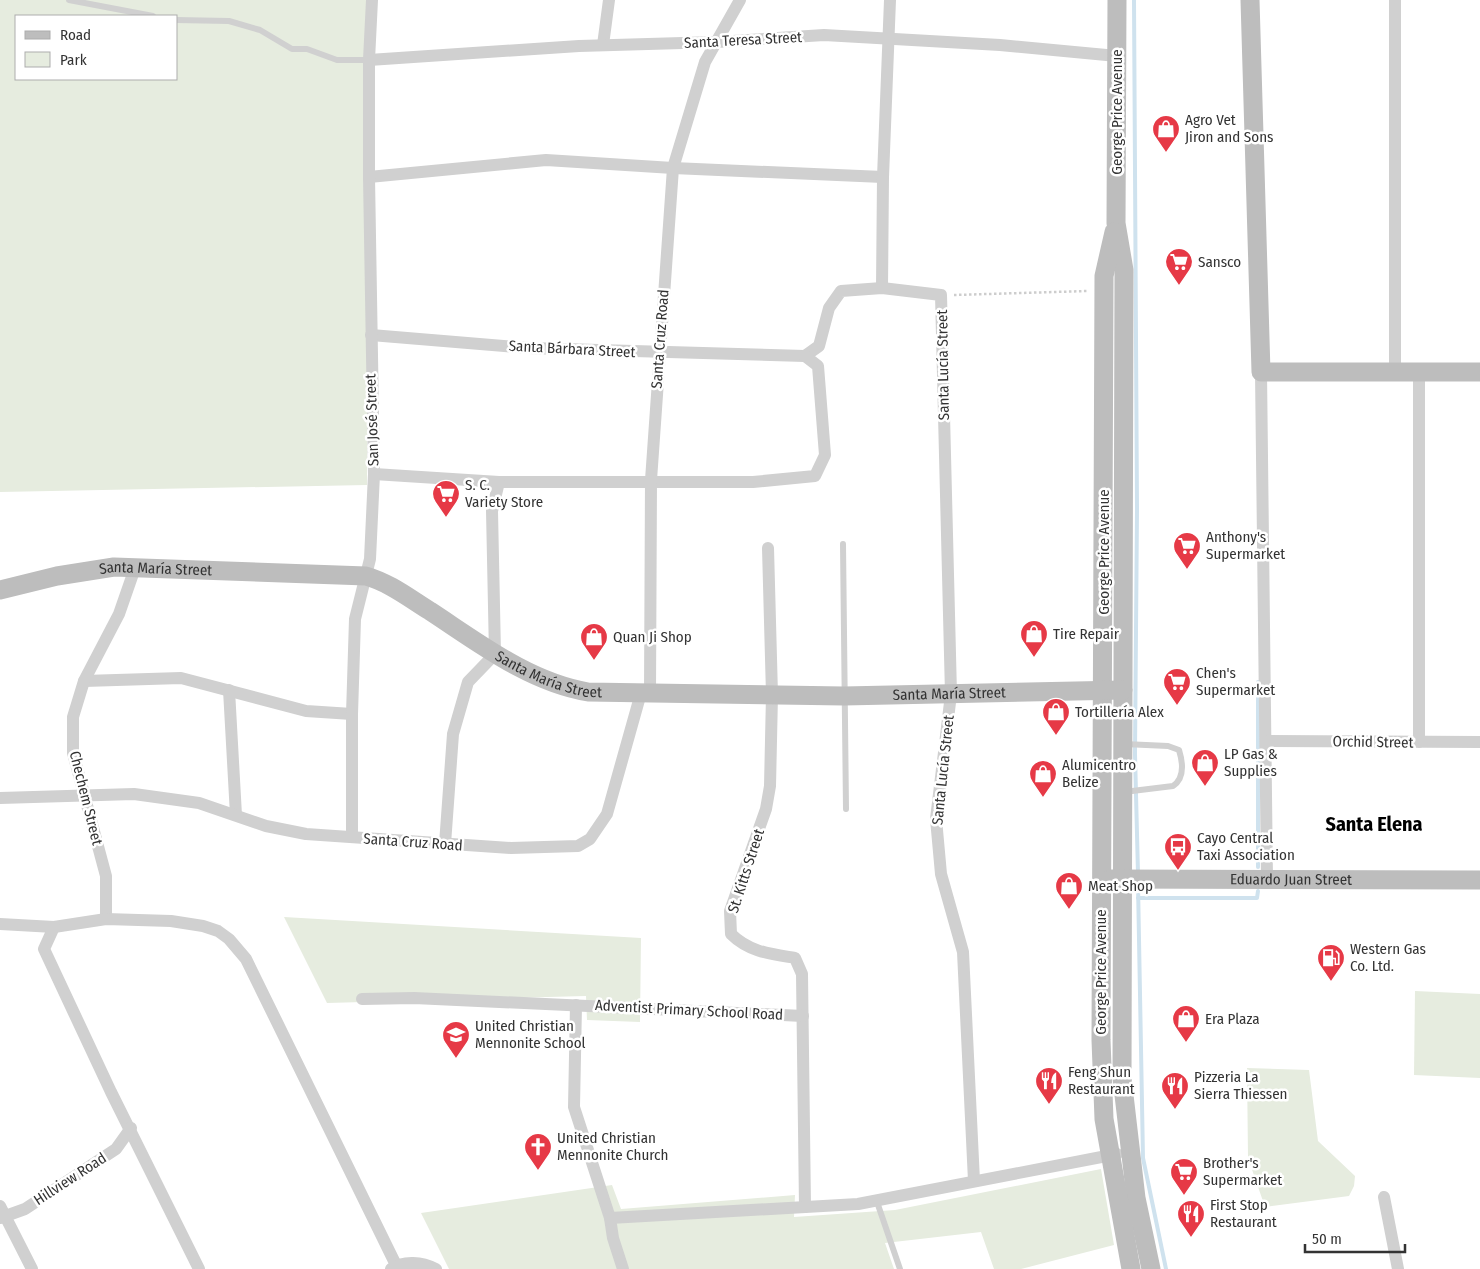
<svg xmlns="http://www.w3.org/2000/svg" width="1480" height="1269" font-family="'Fira Sans Condensed',sans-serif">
	<rect width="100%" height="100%" fill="#fff"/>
	<g fill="#e6ecdf" fill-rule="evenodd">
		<path d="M0,0H369L367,485L0,492ZM16,16H176V79H16Z"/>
		<path d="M284,917L641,938L640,1022L587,1020L586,996L327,1003Z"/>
		<path d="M1415,991L1480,994V1078L1414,1075Z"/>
		<path d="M1247,1068L1309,1070L1318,1141L1355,1176L1354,1186L1349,1196L1265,1207L1248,1158Z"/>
		<path d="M1101,1169L1114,1245L1021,1269H994L981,1232L885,1243L894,1269H449L421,1213L612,1185L621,1209L795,1195L794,1217L895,1210Z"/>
	</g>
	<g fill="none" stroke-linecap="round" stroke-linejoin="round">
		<g stroke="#cfe2ee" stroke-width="4">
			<path d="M1134,0L1137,509L1135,754L1138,874"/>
			<path d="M1258,867V682"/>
			<path d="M1138,884L1143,1158L1166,1269"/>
			<path d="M1138,898H1257L1258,891"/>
		</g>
		<path stroke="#cdcdcd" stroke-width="2.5" stroke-dasharray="2.5 2.5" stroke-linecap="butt" d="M954,295L1088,291"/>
		<g stroke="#d0d0d0" stroke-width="6">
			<path d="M69,0L153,16"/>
			<path d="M176,20L229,21L260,30L292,49H307L337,60H369"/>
			<path d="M843,544L846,809"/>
			<path d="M1124,744L1168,746L1179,750C1183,763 1185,778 1173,786L1124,792"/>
			<path d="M876,1199L900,1269"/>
		</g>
		<g stroke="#d0d0d0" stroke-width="12">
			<path d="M1395,0V370"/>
			<path d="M603,45L609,0"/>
			<path d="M369,60L579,46L717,42L824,35L1000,45L1117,56"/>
			<path d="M369,177L546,160L673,168L883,177"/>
			<path d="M882,288L883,177L890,0"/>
			<path d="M371,335L529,348L805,356L819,346L829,308L841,291L882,288L941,295L951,694L936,819L941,874L963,952L974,1181"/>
			<path d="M1419,371V742"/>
			<path d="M1261,372L1267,879"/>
			<path d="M374,474L499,482H753L815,476L825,455L818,366L805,356"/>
			<path d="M768,548L772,695L770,786L766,809L730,911L731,934C749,952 771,954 795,958L802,974L805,1207"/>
			<path d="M84,681L181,678L306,711L352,714"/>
			<path d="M229,690L236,815"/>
			<path d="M650,693L651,480L673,168L705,62L740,0"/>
			<path d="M1267,741L1480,742"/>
			<path d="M0,798L134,794L199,803L266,826L306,834L511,848L578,846L590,839L607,814L641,693"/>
			<path d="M352,837V714L355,619L370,559L374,474L369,177V60L372,0"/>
			<path d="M445,844L453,734L468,682L495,654L492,511L499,482"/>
			<path d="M106,919V876L73,753V717L84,681L119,614L135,568"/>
			<path d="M0,924L54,927L106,919L171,921L203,926L218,931L229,939L246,959L396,1265"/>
			<path d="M54,927L44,949L111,1092L199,1269"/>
			<path d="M362,999L414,998L803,1016"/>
			<path d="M576,1005L574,1107L610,1218L613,1238L623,1269"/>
			<path d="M1384,1197L1398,1269"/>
			<path d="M0,1206L32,1269"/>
			<path d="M0,1218L25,1209L116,1149L131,1128"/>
			<path d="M610,1218L858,1204L1117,1154"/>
			<path d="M391,1269C404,1260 422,1262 436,1269"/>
		</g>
		<g stroke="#bdbdbd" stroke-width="19">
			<path d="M1117,0L1116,223L1124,270L1122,1078L1136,1198L1151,1269"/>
			<path d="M1250,0L1261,372H1480"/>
			<path d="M1114,232L1104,276L1101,1040L1104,1119L1131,1269"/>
			<path id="s1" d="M0,590L57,576L114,567L366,576C390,583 409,598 430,611C479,643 529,682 588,692L844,696L1123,690"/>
			<path id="s2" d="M1111,879L1480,880"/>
		</g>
	</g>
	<defs>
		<symbol id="shop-pin" viewBox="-11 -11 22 30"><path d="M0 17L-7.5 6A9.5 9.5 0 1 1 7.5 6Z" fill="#e63946" stroke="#fff"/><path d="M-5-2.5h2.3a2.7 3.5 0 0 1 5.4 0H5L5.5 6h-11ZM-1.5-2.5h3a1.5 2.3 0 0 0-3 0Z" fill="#fff"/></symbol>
		<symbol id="supermarket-pin" viewBox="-11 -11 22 30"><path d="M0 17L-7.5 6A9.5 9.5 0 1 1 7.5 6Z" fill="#e63946" stroke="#fff"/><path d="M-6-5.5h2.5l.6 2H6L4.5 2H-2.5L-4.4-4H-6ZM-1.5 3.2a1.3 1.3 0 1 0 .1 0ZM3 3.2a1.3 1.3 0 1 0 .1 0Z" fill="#fff"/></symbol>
		<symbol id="bus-pin" viewBox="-11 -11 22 30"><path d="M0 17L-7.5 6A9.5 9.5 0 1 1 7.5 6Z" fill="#e63946" stroke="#fff"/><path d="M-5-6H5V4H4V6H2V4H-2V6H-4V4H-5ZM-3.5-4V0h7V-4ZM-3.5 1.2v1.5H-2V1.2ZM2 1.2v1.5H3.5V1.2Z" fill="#fff"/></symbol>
		<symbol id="fuel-pin" viewBox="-11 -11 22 30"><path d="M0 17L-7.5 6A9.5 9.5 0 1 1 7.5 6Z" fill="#e63946" stroke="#fff"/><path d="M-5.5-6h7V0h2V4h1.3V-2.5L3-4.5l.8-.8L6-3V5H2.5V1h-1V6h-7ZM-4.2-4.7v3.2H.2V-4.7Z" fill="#fff"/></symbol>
		<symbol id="school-pin" viewBox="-11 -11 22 30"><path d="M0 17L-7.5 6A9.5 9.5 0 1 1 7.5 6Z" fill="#e63946" stroke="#fff"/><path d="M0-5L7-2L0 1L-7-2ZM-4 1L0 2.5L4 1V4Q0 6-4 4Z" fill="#fff"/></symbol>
		<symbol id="restaurant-pin" viewBox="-11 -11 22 30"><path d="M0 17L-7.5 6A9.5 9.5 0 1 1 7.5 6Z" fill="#e63946" stroke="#fff"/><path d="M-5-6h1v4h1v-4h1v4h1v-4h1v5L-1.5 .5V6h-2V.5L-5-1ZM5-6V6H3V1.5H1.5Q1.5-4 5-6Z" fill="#fff"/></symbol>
		<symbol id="church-pin" viewBox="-11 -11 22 30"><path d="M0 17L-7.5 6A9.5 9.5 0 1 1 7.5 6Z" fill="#e63946" stroke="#fff"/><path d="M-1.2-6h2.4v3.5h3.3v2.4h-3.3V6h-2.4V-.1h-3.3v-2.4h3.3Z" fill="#fff"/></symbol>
	</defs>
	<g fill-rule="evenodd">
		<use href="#shop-pin" x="1150" y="113" width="32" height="43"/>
		<use href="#supermarket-pin" x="1163" y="246" width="32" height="43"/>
		<use href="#supermarket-pin" x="430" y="478" width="32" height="43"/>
		<use href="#supermarket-pin" x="1171" y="530" width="32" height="43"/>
		<use href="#shop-pin" x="1018" y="618" width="32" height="43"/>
		<use href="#shop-pin" x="578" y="621" width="32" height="43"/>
		<use href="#supermarket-pin" x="1161" y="666" width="32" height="43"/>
		<use href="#shop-pin" x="1040" y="696" width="32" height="43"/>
		<use href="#shop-pin" x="1189" y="747" width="32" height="43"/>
		<use href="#shop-pin" x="1027" y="758" width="32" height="43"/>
		<use href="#bus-pin" x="1162" y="831" width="32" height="43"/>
		<use href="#shop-pin" x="1053" y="870" width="32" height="43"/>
		<use href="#fuel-pin" x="1315" y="942" width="32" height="43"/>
		<use href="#shop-pin" x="1170" y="1003" width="32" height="43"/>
		<use href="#school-pin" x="440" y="1019" width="32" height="43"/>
		<use href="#restaurant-pin" x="1033" y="1065" width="32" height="43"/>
		<use href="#restaurant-pin" x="1159" y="1070" width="32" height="43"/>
		<use href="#church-pin" x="522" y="1131" width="32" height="43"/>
		<use href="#supermarket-pin" x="1168" y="1156" width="32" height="43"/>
		<use href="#restaurant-pin" x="1175" y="1198" width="32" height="43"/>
	</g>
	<g text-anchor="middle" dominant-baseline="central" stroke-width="5" stroke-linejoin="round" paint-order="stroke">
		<g font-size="15" fill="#333" stroke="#fff">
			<text transform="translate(743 40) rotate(-3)">Santa Teresa Street</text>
			<text transform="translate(1117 112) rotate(-90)">George Price Avenue</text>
			<text transform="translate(660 339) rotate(-86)">Santa Cruz Road</text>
			<text transform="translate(572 349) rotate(3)">Santa Bárbara Street</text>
			<text transform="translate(943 365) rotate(-91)">Santa Lucía Street</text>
			<text transform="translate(372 420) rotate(-92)">San José Street</text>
			<text transform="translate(1104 552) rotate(-90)">George Price Avenue</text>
			<text stroke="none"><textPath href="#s1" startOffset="158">Santa María Street</textPath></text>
			<text stroke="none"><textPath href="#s1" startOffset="578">Santa María Street</textPath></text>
			<text stroke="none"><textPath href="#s1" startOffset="982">Santa María Street</textPath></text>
			<text transform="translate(1373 742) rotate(1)">Orchid Street</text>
			<text transform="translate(943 770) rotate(-84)">Santa Lucía Street</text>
			<text transform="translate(86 798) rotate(76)">Chechem Street</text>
			<text transform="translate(413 842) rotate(4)">Santa Cruz Road</text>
			<text transform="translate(746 871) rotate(-72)">St. Kitts Street</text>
			<text stroke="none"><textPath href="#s2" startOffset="180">Eduardo Juan Street</textPath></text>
			<text transform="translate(1101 972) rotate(-90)">George Price Avenue</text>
			<text transform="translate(689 1010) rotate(3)">Adventist Primary School Road</text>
			<text transform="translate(70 1179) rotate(-33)">Hillview Road</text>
		</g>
		<g font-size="15" fill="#333" stroke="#fff" text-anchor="start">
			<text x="1185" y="120">Agro Vet<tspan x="1185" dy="17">Jiron and Sons</tspan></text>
			<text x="1198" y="262">Sansco</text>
			<text x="465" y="485">S. C.<tspan x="465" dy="17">Variety Store</tspan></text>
			<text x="1206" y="537">Anthony's<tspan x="1206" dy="17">Supermarket</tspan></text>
			<text x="1053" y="634">Tire Repair</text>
			<text x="613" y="637">Quan Ji Shop</text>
			<text x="1196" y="673">Chen's<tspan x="1196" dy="17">Supermarket</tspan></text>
			<text x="1075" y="712">Tortillería Alex</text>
			<text x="1224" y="754">LP Gas &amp;<tspan x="1224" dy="17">Supplies</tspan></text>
			<text x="1062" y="765">Alumicentro<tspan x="1062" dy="17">Belize</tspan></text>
			<text x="1197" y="838">Cayo Central<tspan x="1197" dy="17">Taxi Association</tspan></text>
			<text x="1088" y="886">Meat Shop</text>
			<text x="1350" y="949">Western Gas<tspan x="1350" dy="17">Co. Ltd.</tspan></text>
			<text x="1205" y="1019">Era Plaza</text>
			<text x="475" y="1026">United Christian<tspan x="475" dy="17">Mennonite School</tspan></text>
			<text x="1068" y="1072">Feng Shun<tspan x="1068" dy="17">Restaurant</tspan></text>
			<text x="1194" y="1077">Pizzeria La<tspan x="1194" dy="17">Sierra Thiessen</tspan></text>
			<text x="557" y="1138">United Christian<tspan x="557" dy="17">Mennonite Church</tspan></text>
			<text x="1203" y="1163">Brother's<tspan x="1203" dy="17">Supermarket</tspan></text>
			<text x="1210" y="1205">First Stop<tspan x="1210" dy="17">Restaurant</tspan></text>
		</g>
		<g font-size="20" font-weight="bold" fill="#000" stroke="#fff">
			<text x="1374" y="824">Santa Elena</text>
		</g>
	</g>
	<rect x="15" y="15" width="162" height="65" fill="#ffffff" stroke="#adadad"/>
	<rect x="25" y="31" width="25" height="8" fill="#bdbdbd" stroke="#adadad"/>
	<text x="60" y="40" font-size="15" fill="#333333">Road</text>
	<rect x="25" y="52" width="25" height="15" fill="#e6ecdf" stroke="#adadad"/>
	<text x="60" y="65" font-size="15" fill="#333333">Park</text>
	<path d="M1305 1244v8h100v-8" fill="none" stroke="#333333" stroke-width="2.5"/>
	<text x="1312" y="1244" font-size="15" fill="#333333" stroke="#ffffff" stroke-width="4" paint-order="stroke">50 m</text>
</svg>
